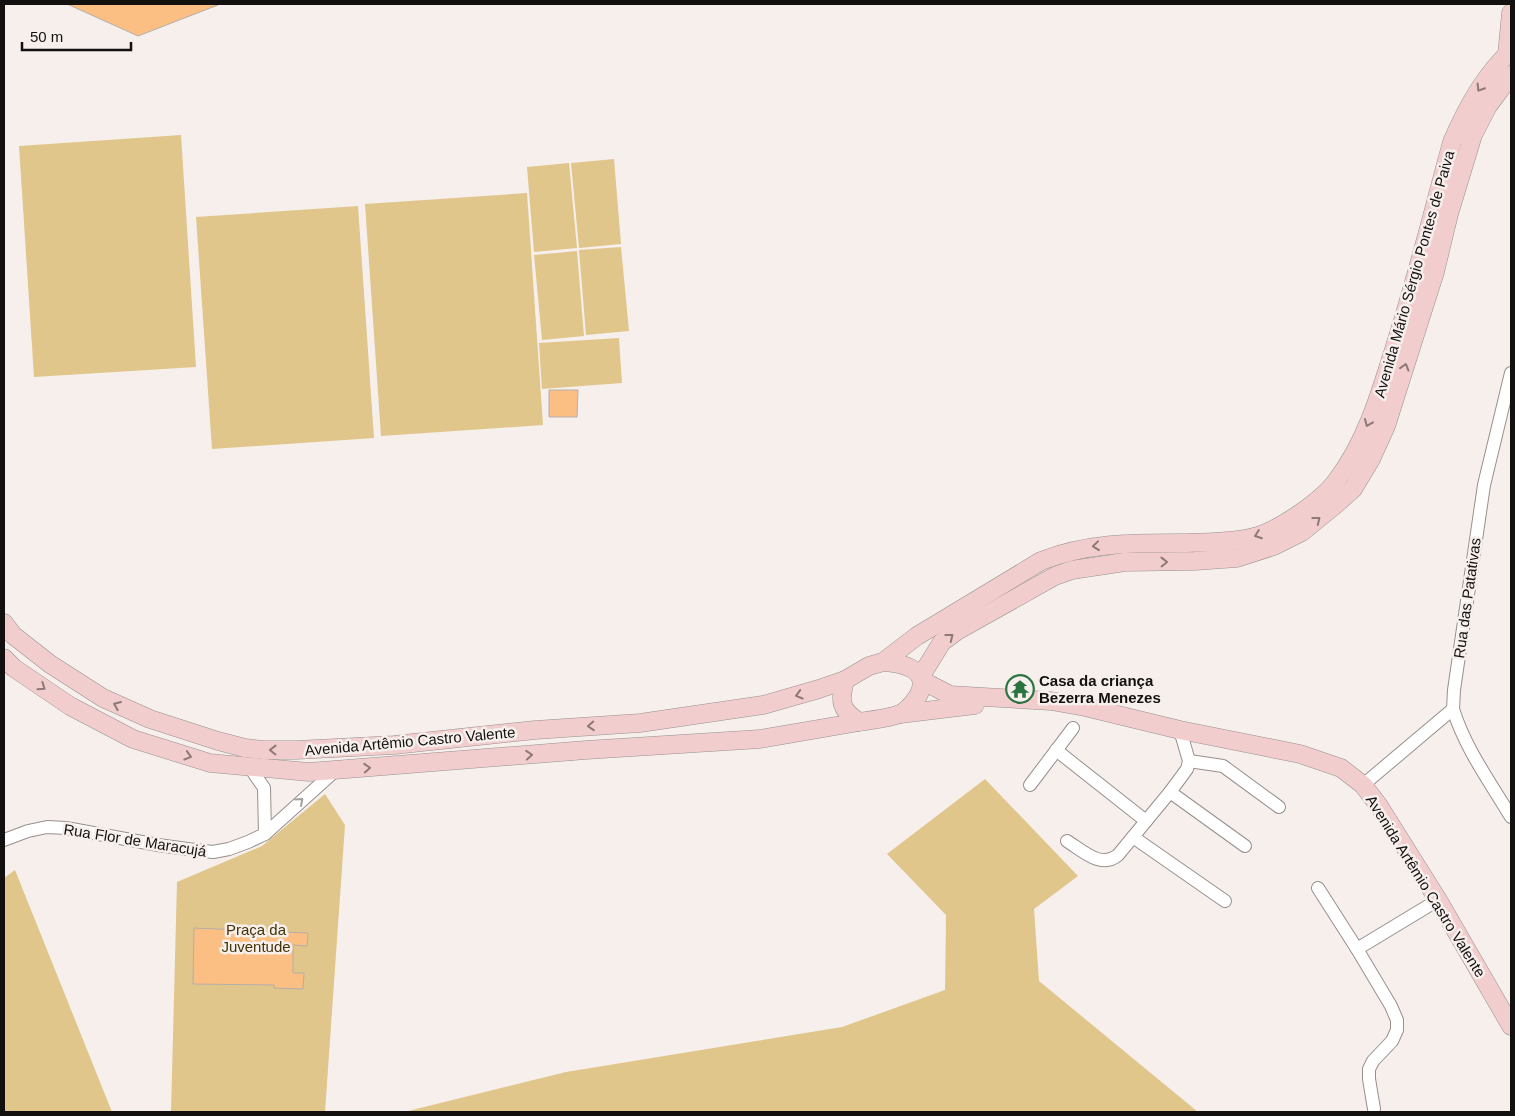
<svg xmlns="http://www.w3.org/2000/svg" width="1515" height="1116" font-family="Arial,sans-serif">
	<rect width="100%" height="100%" fill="#f6efec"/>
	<g fill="#e1c68b">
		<path d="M181,135L196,367L34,377L19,146Z"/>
		<path d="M614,159L621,244L579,248L571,163Z"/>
		<path d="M569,163L577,248L534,252L527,167Z"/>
		<path d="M527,193L543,425L381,436L365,204Z"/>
		<path d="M358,206L374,438L212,449L196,217Z"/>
		<path d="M621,247L629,331L586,335L579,250Z"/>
		<path d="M577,251L584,336L542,340L534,255Z"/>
		<path d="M619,338L622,383L542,389L539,343Z"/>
		<path d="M985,779L1078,876L1034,909L1039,981L1198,1112H404L566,1072L842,1027L945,990L946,915L887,854Z"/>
		<path d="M325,794L345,825L325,1112H171L177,882L262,846Z"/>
		<path d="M15,870L112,1112H4V878Z"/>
	</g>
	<g fill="#fcbf83" stroke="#b3afab">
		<path d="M67,4H218V5L138,36Z"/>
		<path d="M549,390H578L577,417H549Z"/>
		<path d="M194,928L308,933L307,946L293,945V973H304L303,989L274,988V985L193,984Z"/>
	</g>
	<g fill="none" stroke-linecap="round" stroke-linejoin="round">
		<defs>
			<g id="street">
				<path d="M1453,709C1465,748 1490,782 1511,817"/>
				<path d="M1056,750L1146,821"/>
				<path d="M1189,761L1223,766L1279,807"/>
				<path d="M249,766L264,788L265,834"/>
				<path d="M1030,785L1073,728"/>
				<path d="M1363,785L1453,709L1454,690L1484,485L1511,373"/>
				<path d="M1170,792L1245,846"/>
				<path d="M1133,837L1225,901"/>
				<path d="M4,840L28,831L47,827L66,828L158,845L195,850L213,852L229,849L248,842L265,834L336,770"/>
				<path d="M1067,841C1083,851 1101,869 1118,855L1170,792L1187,769L1189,761L1180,730"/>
				<path d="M1318,888L1357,949L1391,1006L1397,1020V1030L1392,1041L1373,1061L1369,1069V1079L1374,1109"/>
				<path d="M1357,949L1438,900"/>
			</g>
			<g id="secondary">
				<path d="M1507,54L1511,13"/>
				<path d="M4,623L13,635L50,664L103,698L150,719L218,741L245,748L264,750H296L394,745L535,730L640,723L763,705L819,689L845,680"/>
				<path d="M4,658L14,668L70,706L133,739L210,763L309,772L586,750L760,739L859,722"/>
				<path d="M883,662C903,663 932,670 918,696C914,702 908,709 902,713C892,718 871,720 859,722C839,709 840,701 845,680L869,666L883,662L917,636L1041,561C1088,542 1136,543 1186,543C1209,542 1231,543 1254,537C1278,531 1322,501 1337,480C1366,442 1380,394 1394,349C1416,281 1433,211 1452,142C1466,109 1485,74 1511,51"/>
				<path d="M921,676L942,642L957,631L1055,576L1072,570L1125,562L1195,561L1237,558L1274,546L1302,532L1334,506L1353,489L1371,459L1386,426L1435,272L1449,214L1473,135L1488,106L1511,75"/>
				<path d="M923,681L950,695L1051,701L1085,707L1180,730L1300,754L1341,768L1363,785L1379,806L1438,900L1511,1026"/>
				<path d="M900,714L975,705"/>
			</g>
		</defs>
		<use href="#street" stroke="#96908e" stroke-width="14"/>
		<use href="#secondary" stroke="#96908e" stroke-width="19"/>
		<use href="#street" stroke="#fff" stroke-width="12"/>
		<use href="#secondary" stroke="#f2cdce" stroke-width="18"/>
	</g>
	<defs><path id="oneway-chevron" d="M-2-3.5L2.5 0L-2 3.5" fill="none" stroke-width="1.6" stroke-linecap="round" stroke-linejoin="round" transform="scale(1.25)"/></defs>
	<g stroke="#8e7878">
		<use href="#oneway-chevron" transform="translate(1480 88) rotate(122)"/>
		<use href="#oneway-chevron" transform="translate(1405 367) rotate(-73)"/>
		<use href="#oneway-chevron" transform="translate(1368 423) rotate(113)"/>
		<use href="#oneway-chevron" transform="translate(1317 520) rotate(-38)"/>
		<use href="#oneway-chevron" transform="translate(1258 535) rotate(160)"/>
		<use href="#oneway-chevron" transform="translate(1096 546) rotate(174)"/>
		<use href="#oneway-chevron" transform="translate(1164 562) rotate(-1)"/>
		<use href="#oneway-chevron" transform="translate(950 637) rotate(-38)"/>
		<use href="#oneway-chevron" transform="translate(42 687) rotate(34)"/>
		<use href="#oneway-chevron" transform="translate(799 695) rotate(164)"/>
		<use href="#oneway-chevron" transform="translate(117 705) rotate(-157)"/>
		<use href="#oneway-chevron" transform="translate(591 726) rotate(176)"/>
		<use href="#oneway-chevron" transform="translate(273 750) rotate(-179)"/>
		<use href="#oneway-chevron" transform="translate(529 755) rotate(-5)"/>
		<use href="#oneway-chevron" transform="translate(188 756) rotate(17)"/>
		<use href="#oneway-chevron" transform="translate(367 768) rotate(-4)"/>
	</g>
	<use stroke="#a1a09f" href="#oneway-chevron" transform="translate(300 801) rotate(-42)"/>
	<defs>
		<symbol id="temple-ring" viewBox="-11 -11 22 22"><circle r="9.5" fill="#f6efec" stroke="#2b7441" stroke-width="1.5"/><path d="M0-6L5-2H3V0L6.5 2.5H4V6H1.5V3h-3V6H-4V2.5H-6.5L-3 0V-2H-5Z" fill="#2b7441"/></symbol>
	</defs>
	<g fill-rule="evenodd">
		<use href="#temple-ring" x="1004" y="673" width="32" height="32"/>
	</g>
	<g text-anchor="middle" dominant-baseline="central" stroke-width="5" stroke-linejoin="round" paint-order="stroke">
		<g font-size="15" fill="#131110" stroke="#f6efec">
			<text transform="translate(1414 274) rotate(-74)">Avenida Mário Sérgio Pontes de Paiva</text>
			<text transform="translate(1467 598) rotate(-82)">Rua das Patativas</text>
			<text transform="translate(410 741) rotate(-5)">Avenida Artêmio Castro Valente</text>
			<text transform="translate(135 840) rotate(9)">Rua Flor de Maracujá</text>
			<text transform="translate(1426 886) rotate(58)">Avenida Artêmio Castro Valente</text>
		</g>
		<g font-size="15" font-weight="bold" fill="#131110" stroke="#f6efec" text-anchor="start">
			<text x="1039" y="680">Casa da criança<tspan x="1039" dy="17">Bezerra Menezes</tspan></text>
		</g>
		<g font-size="15" fill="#443305" stroke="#f6efec">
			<text x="256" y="929">Praça da<tspan x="256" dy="17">Juventude</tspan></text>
		</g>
	</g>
	<rect width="1515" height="1116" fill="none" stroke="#131110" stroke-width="10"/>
	<path d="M22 42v8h109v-8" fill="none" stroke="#131110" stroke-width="2.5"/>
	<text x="30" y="42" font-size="15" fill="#131110" stroke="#f6efec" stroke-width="4" paint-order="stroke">50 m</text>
</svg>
